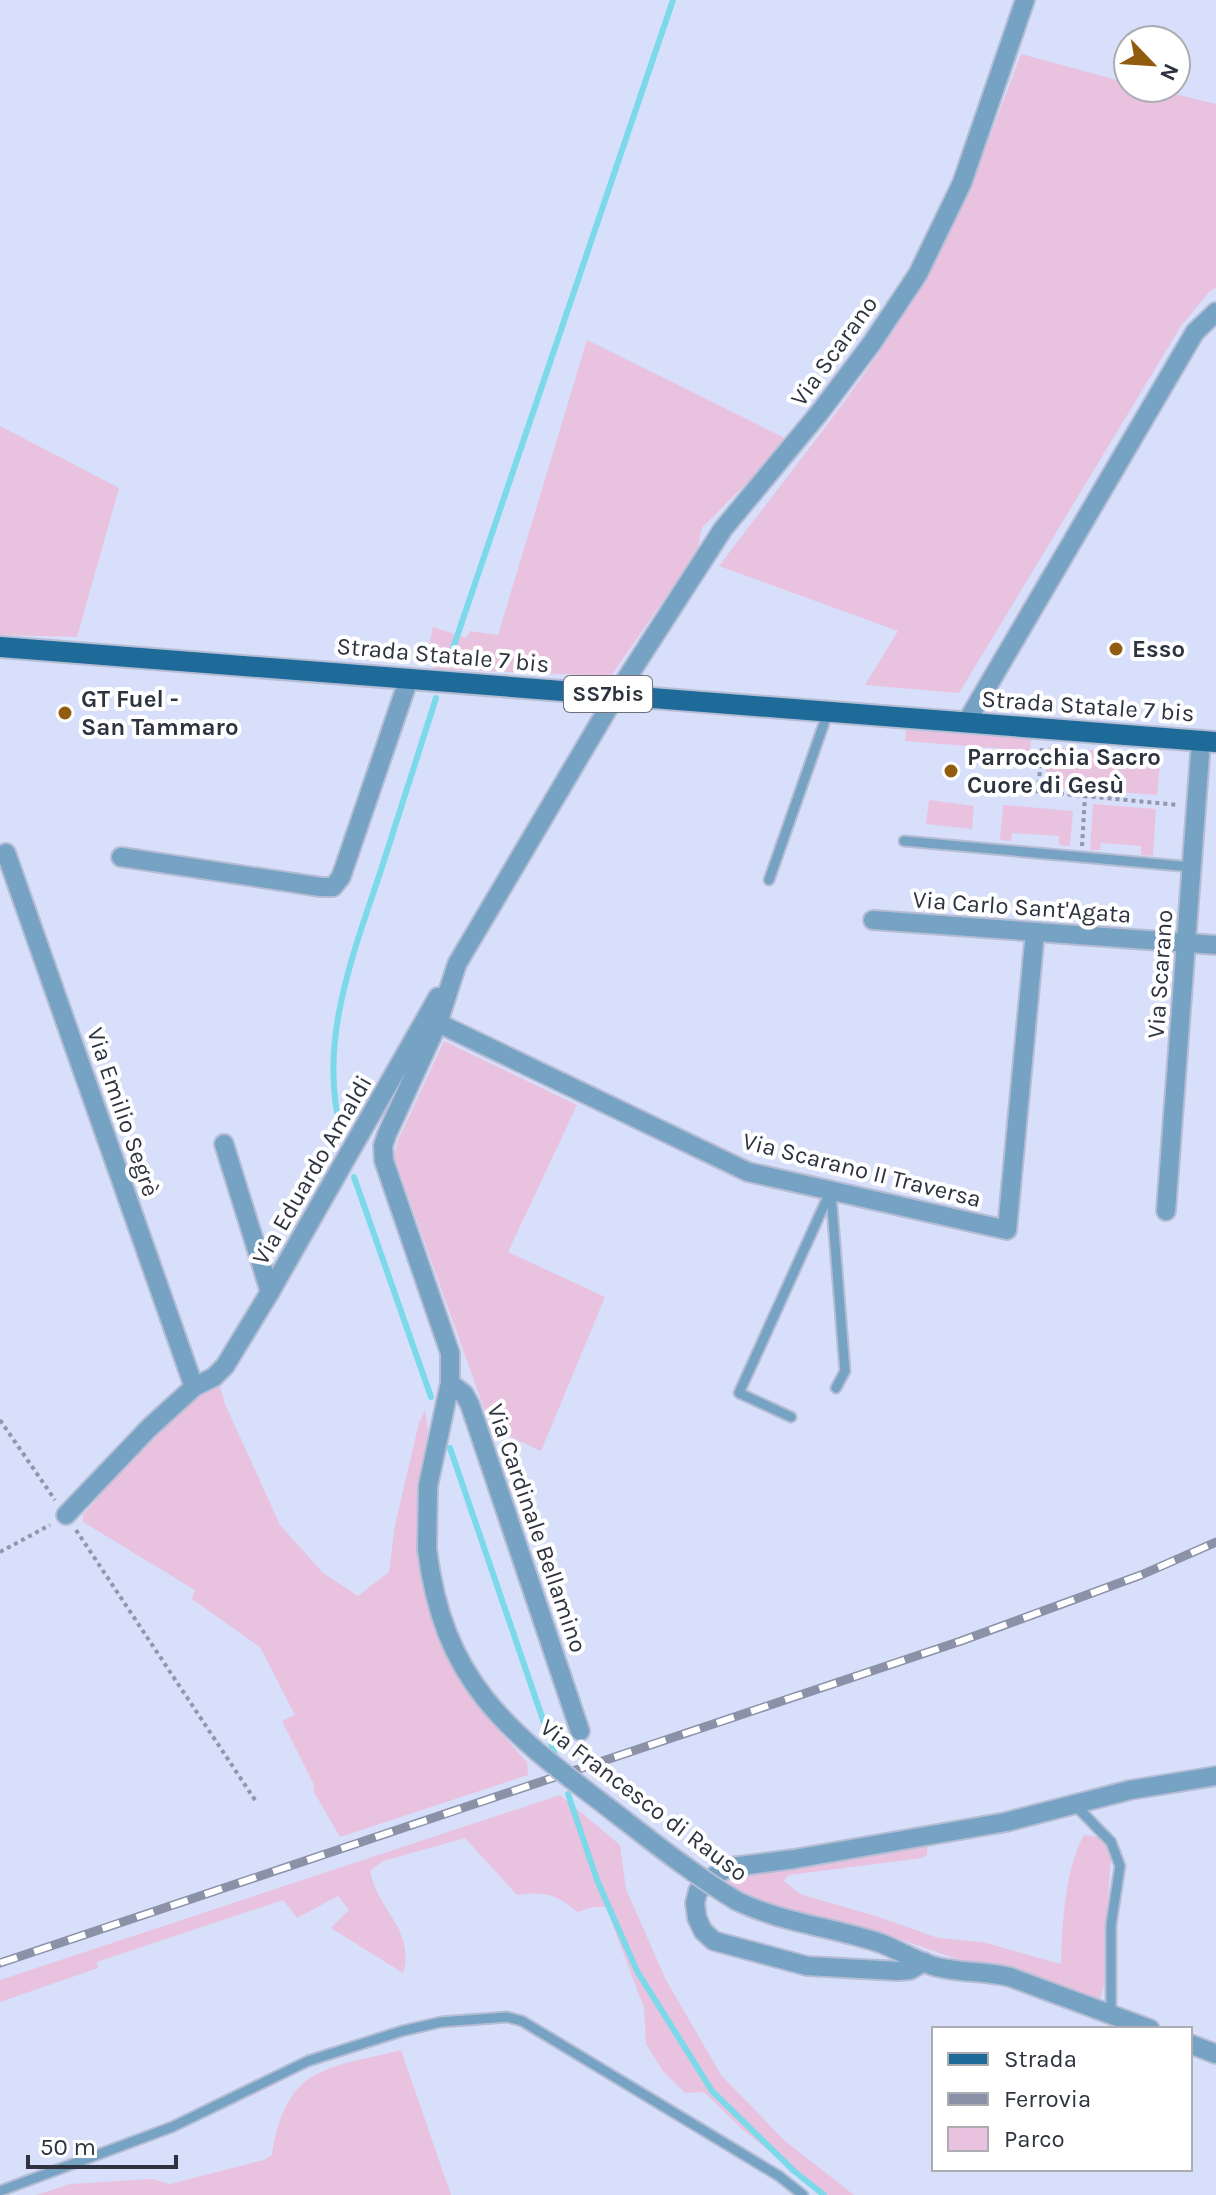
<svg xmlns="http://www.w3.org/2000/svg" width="1216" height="2195" font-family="Karla,sans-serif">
	<rect width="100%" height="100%" fill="#d7dffa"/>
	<g fill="#e9c2e0">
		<path d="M1021,54L1128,83V88H1150L1216,104V288L1210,291L1181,326L959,693L865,685L898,631L719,566C794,466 878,368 937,257C971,192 995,122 1021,54Z"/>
		<path d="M587,340L789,440L702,528L697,552L611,676L434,669C426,657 430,640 433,627L466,638L470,631L498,635Z"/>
		<path d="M0,426L119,488L77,637L0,635Z"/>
		<path d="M906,730L1031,739L1030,751L905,741Z"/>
		<path d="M1048,747L1161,755L1157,795L1045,786Z"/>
		<path d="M929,800L974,806L972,829L926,824Z"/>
		<path d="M1093,804L1156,809L1153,856L1141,855V846L1101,843L1100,850H1090Z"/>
		<path d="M1003,805L1073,811L1070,846L1059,845V836L1012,833L1011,841L1000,840Z"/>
		<path d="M444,1041L577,1105L508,1252L605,1297L541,1451L491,1428L394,1157L398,1140Z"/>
		<path d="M219,1384L225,1404L280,1525L323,1573L358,1596L389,1572L395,1525L419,1423L425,1410L428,1430L418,1486L417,1534L427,1601L440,1640L457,1676L479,1708L527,1762L528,1775L340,1837L314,1792V1785L282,1721L295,1715L260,1647L192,1599L195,1590L83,1522V1515L161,1423L188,1400Z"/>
		<path d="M560,1795L620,1845L626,1889L666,1980L721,2075L785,2141L854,2195H823L742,2129L704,2092L685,2093L663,2071L646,2044L644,2008L606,1907H593L578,1912C555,1894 546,1891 517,1895L465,1838L383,1861L370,1871C377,1910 416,1930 403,1973L331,1928L349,1910L338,1896L297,1918L283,1900L97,1962L98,1968L0,2002V1980Z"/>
		<path d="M1084,1835L1101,1837L1111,1848V1856L1106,1928L1105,1983L1098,2005L995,1967L954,1958L893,1937L785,1910L739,1890L727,1881L732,1874L928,1841L927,1855L922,1858L789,1875L784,1881L800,1894L882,1918L938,1938L982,1942L1061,1964C1062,1926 1065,1868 1084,1835Z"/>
		<path d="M401,2050L451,2195H36L70,2184L152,2179L170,2184L264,2160L272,2155C275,2129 286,2093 310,2078C335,2062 373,2058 401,2050Z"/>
	</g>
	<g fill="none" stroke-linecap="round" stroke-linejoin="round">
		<g stroke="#7cd9e9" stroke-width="6">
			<path d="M448,663L673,0"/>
			<path d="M342,1134C316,1044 354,952 382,867C400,810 418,754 436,698"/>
			<path d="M354,1177L431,1397"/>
			<path d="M450,1448L555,1755"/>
			<path d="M568,1794L597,1880L637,1971L712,2091L794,2171L824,2195"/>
		</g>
		<defs>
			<g id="service">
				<path d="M904,841L1192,867"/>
				<path d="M769,880L828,712"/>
				<path d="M831,1194L845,1371L836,1388"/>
				<path d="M791,1417L739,1393L831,1190"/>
				<path d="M1075,1805L1111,1842L1120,1866L1111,1925V2015"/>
				<path d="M0,2191L172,2127L308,2061L402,2031L441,2022L507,2017L522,2021L779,2176L803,2195"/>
			</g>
			<g id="minor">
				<path d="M966,723L1195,332L1216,312"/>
				<path d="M6,853L194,1387"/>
				<path d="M121,857L321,887H333L341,877L409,678"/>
				<path d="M873,920L1216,945"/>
				<path d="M438,1023L748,1172L1007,1230L1035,932"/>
				<path d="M224,1144L270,1292"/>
				<path d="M1166,1211L1201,741"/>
				<path d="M450,1383L464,1394L470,1405L580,1731"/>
				<path d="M66,1515L149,1428L194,1387L214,1377L225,1366L270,1292L438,997"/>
				<path d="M427,1549L428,1486L450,1383V1353L384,1161L383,1146L387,1134L438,1023L457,964L616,695L723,529L820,412L872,343L918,274L962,183L1025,0"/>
				<path d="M737,1901C783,1923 832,1927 880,1943C899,1950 917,1962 937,1967C961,1973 986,1971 1010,1977L1150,2029"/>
				<path d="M924,1962L910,1970L898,1971L807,1966L714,1941L703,1931L697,1918L695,1903L698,1891L717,1874L731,1867L794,1859L1006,1822L1130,1790L1216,1776"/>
				<path d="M1190,2044L1216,2054"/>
			</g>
			<path id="primary" d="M0,647L1216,742"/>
		</defs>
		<use href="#service" stroke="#b5bdd5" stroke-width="13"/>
		<use href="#minor" stroke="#b5bdd5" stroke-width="22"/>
		<use href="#primary" stroke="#b5bdd5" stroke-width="24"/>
		<g stroke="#9096ab" stroke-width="4" stroke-dasharray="4 4" stroke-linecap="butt">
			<path d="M1012,789L1178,805"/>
			<path d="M1038,792L1042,746"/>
			<path d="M1082,846L1085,796"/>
			<path d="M0,1420L55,1500"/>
			<path d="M76,1530L257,1803"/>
			<path d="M0,1552L50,1525"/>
		</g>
		<use href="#service" stroke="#76a2c3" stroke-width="9"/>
		<use href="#minor" stroke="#76a2c3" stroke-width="18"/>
		<use href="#primary" stroke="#1e6a99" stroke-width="20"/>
		<defs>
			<path id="rail" d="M0,1963L961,1641L1141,1575L1216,1542"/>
		</defs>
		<use href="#rail" stroke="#8b91a6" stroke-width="9"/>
		<use href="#rail" stroke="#fff" stroke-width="6" stroke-dasharray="18" stroke-linecap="butt"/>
		<defs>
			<path id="minor-bridge" d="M427,1549C444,1687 511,1733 614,1812C654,1843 694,1875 737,1901"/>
		</defs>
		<use href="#minor-bridge" stroke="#b5bdd5" stroke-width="22" stroke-linecap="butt"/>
		<use href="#minor-bridge" stroke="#76a2c3" stroke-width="18"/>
	</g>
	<g fill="#915c10" stroke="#fff" stroke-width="3">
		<circle cx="1116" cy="649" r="8"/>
		<circle cx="65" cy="713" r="8"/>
		<circle cx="951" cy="771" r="8"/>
	</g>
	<g text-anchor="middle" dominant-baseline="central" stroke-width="8" stroke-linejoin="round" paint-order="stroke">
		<rect fill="#fff" stroke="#6d7079" stroke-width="2" x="564" y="676" width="88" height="36" rx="6"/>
		<g font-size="22" font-weight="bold" fill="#2f3340">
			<text x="608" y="694">SS7bis</text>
		</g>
		<g font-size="24" fill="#2f3340" stroke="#fff">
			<text transform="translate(834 351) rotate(-54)">Via Scarano</text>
			<text transform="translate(443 655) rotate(5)">Strada Statale 7 bis</text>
			<text transform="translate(1088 706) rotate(4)">Strada Statale 7 bis</text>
			<text transform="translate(1022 907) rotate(4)">Via Carlo Sant'Agata</text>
			<text transform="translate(1160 974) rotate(-86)">Via Scarano</text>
			<text transform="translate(123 1112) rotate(71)">Via Emilio Segrè</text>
			<text transform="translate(312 1170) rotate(-60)">Via Eduardo Amaldi</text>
			<text transform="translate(862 1170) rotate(14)">Via Scarano II Traversa</text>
			<text transform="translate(537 1528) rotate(71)">Via Cardinale Bellamino</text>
			<text transform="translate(644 1800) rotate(37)">Via Francesco di Rauso</text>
		</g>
		<g font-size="24" font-weight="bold" fill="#2f3340" stroke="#fff" text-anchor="start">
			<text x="1132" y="649">Esso</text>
			<text x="81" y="699">GT Fuel -<tspan x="81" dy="28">San Tammaro</tspan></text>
			<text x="967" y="757">Parrocchia Sacro<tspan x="967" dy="28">Cuore di Gesù</tspan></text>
		</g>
	</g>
	<rect x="932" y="2027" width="260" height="144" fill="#ffffff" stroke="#acadb3" stroke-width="2"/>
	<rect x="948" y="2053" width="40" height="12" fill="#1e6a99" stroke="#acadb3" stroke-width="2"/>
	<text x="1004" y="2067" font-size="24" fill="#2f3340">Strada</text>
	<rect x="948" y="2093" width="40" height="12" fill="#8b91a6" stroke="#acadb3" stroke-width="2"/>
	<text x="1004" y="2107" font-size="24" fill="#2f3340">Ferrovia</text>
	<rect x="948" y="2127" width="40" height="24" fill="#e9c2e0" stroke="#acadb3" stroke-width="2"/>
	<text x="1004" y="2147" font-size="24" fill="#2f3340">Parco</text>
	<g transform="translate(1152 64) rotate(115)"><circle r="38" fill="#ffffff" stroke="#acadb3" stroke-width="2"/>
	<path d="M0-6L14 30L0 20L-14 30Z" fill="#915c10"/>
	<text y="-12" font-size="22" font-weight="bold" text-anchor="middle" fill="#2f3340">N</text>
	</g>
	<path d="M28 2155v12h148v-12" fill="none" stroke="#2f3340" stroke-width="4"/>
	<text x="40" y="2155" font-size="24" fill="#2f3340" stroke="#ffffff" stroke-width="6" paint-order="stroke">50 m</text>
</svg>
